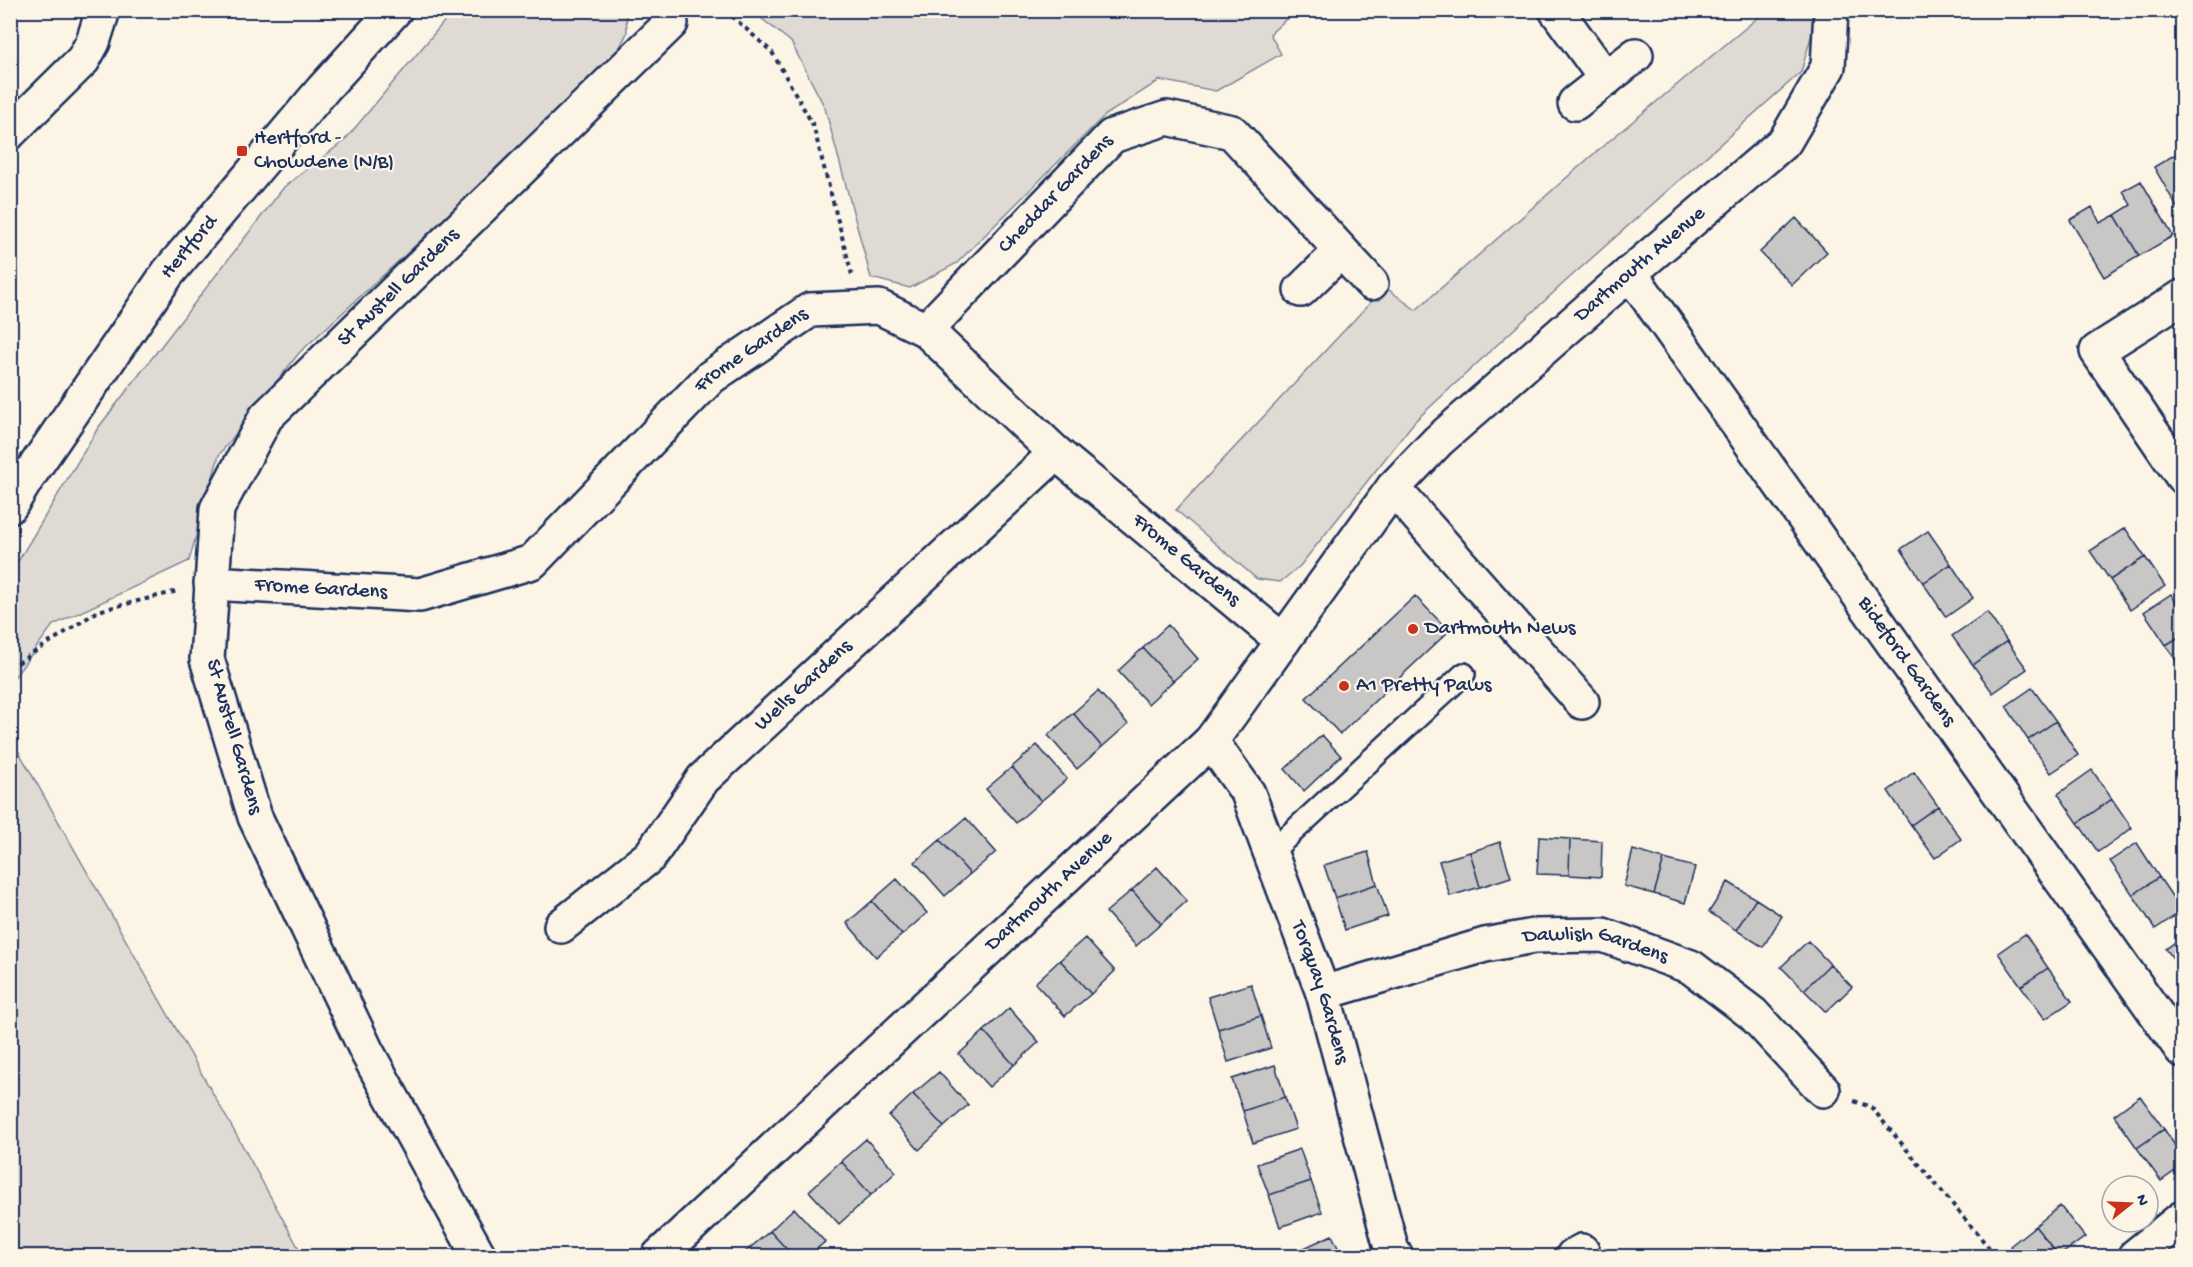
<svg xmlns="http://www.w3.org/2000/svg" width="2193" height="1267" font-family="'Gochi Hand',sans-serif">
<rect width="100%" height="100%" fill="#fcf5e5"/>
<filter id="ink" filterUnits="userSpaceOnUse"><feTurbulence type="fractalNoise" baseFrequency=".0167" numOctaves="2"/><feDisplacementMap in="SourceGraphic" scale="12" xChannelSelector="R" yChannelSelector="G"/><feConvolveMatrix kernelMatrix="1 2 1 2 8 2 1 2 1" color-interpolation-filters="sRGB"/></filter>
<g filter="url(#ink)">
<path fill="#dfdbd4" stroke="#7d8599" stroke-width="1.5" d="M453,11H626L627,33L611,65L299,353L219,455L189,561L53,625L11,682V573L98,428L284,187L344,141Z
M752,11H1295L1270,34L1281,54L1216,91L1160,80L1104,116L957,263L910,288L871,278L825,108L791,42Z
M1766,11H1814L1815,23L1801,72L1566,281L1415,421L1300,566L1280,582L1257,579L1176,510L1385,287L1416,310L1597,151Z
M11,738L241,1143L303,1256H11Z"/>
<path fill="#c8c7c6" stroke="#1b2f5e" stroke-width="1.5" d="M2179,152L2182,159V216L2154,167Z
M2141,181L2173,236L2139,256L2115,215L2131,205L2123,191Z
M2092,207L2100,223L2115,215L2139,256L2104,277L2070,220Z
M1796,218L1827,252L1792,285L1760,252Z
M2125,528L2145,557L2110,580L2090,551Z
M1928,531L1951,564L1923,583L1901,549Z
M2145,557L2165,586L2130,610L2110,580Z
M1951,564L1973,598L1946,617L1923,583Z
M2171,594L2182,611V635L2166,645L2144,612Z
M1415,596L1449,631L1340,734L1306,698Z
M1987,612L2007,641L1973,665L1952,636Z
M1168,625L1198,659L1173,681L1143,648Z
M2182,635V670L2166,645Z
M2007,641L2027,669L1993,693L1973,665Z
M1143,648L1173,681L1148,704L1118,671Z
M2032,688L2056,721L2028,740L2006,706Z
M1098,691L1128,724L1102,747L1073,713Z
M1073,713L1102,747L1077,769L1048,735Z
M2056,721L2078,755L2051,773L2028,740Z
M1322,735L1341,756L1304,791L1285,769Z
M1037,745L1067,779L1041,801L1012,767Z
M1012,767L1041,801L1016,823L986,789Z
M2092,770L2112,799L2078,823L2058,794Z
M1914,772L1938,806L1911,825L1888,791Z
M2112,799L2132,828L2098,852L2078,823Z
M1938,806L1961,839L1935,858L1911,825Z
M966,818L996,852L970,874L940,840Z
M1539,837L1570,839L1569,875L1537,874Z
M1570,839L1602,841L1601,877L1569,875Z
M940,840L970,874L945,896L915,862Z
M1500,842L1511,877L1480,887L1470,852Z
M2137,843L2159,877L2133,895L2110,861Z
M1633,850L1664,859L1654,894L1624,886Z
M1368,852L1377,884L1335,898L1324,865Z
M1470,852L1480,887L1450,896L1439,861Z
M1664,859L1695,867L1685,903L1654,894Z
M1157,867L1187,901L1161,924L1132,890Z
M2159,877L2182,911L2155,929L2133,895Z
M897,879L927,913L902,935L872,901Z
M1728,882L1756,899L1736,930L1709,912Z
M1377,884L1388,916L1345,930L1335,898Z
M1132,890L1161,924L1136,946L1106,912Z
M1756,899L1782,916L1763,947L1736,930Z
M872,901L902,935L876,957L847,923Z
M2025,934L2048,968L2021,986L1998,953Z
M2182,937V970L2166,949Z
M1085,938L1115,971L1091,994L1060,960Z
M1808,941L1830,964L1804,990L1781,967Z
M1060,960L1091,994L1065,1016L1035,983Z
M1830,964L1852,987L1826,1012L1804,990Z
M2048,968L2072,1001L2045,1019L2021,986Z
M1251,984L1261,1016L1218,1029L1208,997Z
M1009,1008L1039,1042L1014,1065L984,1031Z
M1261,1016L1271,1048L1228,1062L1218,1029Z
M984,1031L1014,1065L989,1087L959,1054Z
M1275,1065L1285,1097L1243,1111L1232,1079Z
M939,1072L968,1105L944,1127L913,1094Z
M913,1094L944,1127L919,1150L889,1116Z
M2140,1096L2164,1129L2137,1148L2114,1115Z
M1285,1097L1296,1129L1253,1143L1243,1111Z
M2164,1129L2182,1156V1166L2161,1181L2137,1148Z
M866,1139L896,1172L871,1195L841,1161Z
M1300,1149L1311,1181L1269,1195L1257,1164Z
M841,1161L871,1195L839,1224L809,1191Z
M1311,1181L1322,1212L1280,1227L1269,1195Z
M2060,1206L2085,1237L2059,1256L2035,1226Z
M794,1208L825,1242L808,1256H793L770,1231Z
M2035,1226L2059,1256H2018L2010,1246Z
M770,1231L793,1256H747L744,1253Z
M1332,1235L1342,1256H1293L1291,1254Z"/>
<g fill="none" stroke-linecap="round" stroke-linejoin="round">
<defs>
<path id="service" d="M1271,852L1464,674"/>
<g id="minor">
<path d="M1556,10L1606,79"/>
<path d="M1575,103L1636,55"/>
<path d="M10,132L83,60L93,42L103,10"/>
<path id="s1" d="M1630,273L2182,1050"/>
<path d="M1301,290L1341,251"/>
<path d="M2182,297L2097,351L2182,476"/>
<path id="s2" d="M926,330L1112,136L1167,118L1232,132L1371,283"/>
<path d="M1393,488L1582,702"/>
<path id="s3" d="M211,583L420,595L532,562L711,377L810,310L879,307L926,330L1056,453L1283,641"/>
<path id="s4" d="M1211,741L1248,793L1323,993L1392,1251L1396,1256"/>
<path id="s5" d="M561,926L650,856L703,779L1056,453"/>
<path id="s6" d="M1323,993L1485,945L1534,936L1603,935L1691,967L1753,1014L1823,1090"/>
<path id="s7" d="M479,1256L367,1052L255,817L207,659L217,509L266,417L671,23"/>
<path id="s8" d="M659,1256L1211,741L1393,488L1438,441L1630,273L1785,141L1828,67L1831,10"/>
<path d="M1573,1256L1582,1251"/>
<path d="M2135,1256L2182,1218"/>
</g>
<g id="tertiary">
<path id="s9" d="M10,506L26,480L168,273L324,88L395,10"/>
</g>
</defs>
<use href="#service" stroke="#1b2f5e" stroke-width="26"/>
<use href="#minor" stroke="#1b2f5e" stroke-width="38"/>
<use href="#tertiary" stroke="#1b2f5e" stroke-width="38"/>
<path stroke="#1b2f5e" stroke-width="4" stroke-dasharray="4.5 4.5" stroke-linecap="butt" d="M725,10L772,52L813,125L852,275
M10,668L98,611L178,591
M1854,1101L1871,1107L1996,1256"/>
<use href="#service" stroke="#fcf5e5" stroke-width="21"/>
<use href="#minor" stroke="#fcf5e5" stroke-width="33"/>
<use href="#tertiary" stroke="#fcf5e5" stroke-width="33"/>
</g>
</g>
<g fill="#c8321e" stroke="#fcf5e5" stroke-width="2">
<rect x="236" y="145" width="12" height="12" rx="3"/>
<circle cx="1413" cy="629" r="6"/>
<circle cx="1344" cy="686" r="6"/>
</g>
<g text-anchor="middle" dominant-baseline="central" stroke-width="4.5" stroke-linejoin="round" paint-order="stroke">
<g font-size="21" fill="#1b2f5e" stroke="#fcf5e5" text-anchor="start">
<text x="254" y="139">Hertford -<tspan x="254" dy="24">Chowdene (N/B)</tspan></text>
<text x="1425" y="629">Dartmouth News</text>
<text x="1356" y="686">A1 Pretty Paws</text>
</g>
<g font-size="21" fill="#1b2f5e" stroke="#fcf5e5">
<text stroke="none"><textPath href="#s2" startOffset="188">Cheddar Gardens</textPath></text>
<text stroke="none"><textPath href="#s9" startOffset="315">Hertford</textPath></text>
<text stroke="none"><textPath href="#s8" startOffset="1400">Dartmouth Avenue</textPath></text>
<text stroke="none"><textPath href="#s7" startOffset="1098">St Austell Gardens</textPath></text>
<text stroke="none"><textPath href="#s3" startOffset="632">Frome Gardens</textPath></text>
<text stroke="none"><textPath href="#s3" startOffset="1172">Frome Gardens</textPath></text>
<text stroke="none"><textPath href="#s3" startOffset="110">Frome Gardens</textPath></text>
<text stroke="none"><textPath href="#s1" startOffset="477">Bideford Gardens</textPath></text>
<text stroke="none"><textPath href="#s5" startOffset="344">Wells Gardens</textPath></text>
<text transform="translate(233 737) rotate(74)">St Austell Gardens</text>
<text stroke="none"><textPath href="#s8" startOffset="534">Dartmouth Avenue</textPath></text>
<text stroke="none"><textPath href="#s6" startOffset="282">Dawlish Gardens</textPath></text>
<text stroke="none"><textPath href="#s4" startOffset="276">Torquay Gardens</textPath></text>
</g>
</g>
<rect width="2193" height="1267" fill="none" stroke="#fcf5e5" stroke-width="36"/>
<rect x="18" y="18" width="2157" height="1231" fill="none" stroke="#1b2f5e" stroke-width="2" filter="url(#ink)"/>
<g transform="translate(2130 1204) rotate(72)"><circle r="28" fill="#fcf5e5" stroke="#a2a6af" stroke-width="1.5"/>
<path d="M0-4.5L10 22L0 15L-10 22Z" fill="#c8321e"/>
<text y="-9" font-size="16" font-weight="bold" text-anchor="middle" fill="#1b2f5e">N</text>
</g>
</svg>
